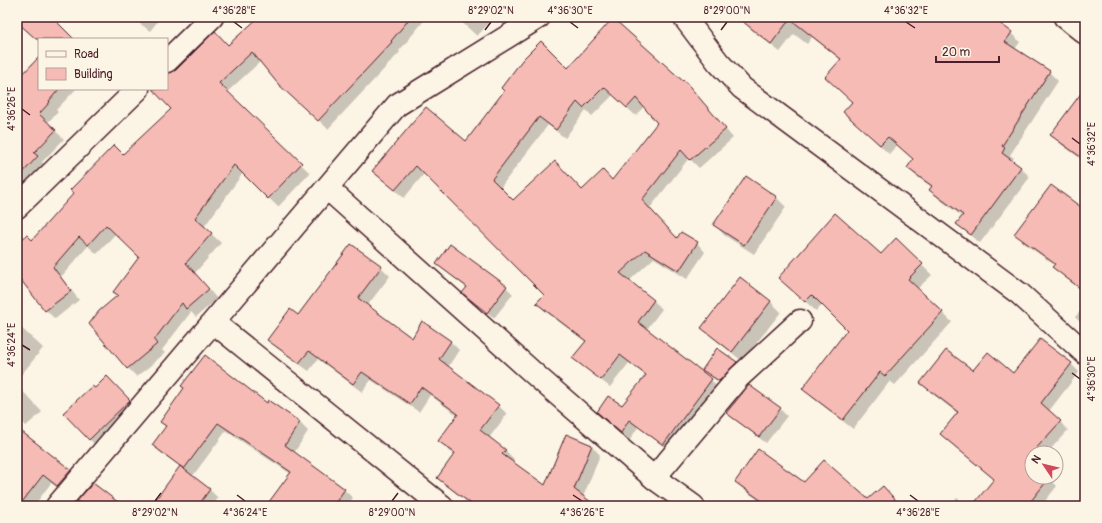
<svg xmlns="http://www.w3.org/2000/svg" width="1102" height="523" font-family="Pangolin,sans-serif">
<rect width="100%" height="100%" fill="#fcf5e5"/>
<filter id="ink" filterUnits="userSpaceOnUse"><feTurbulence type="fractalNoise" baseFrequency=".025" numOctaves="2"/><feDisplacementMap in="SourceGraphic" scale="8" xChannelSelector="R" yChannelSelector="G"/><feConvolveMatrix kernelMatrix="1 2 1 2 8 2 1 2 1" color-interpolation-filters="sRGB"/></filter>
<g filter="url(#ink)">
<path fill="#0003" fill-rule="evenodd" d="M17,17H63L57,24L73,39H39V41L17,22Z
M131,17H161L150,31Z
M261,17H427L399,51L400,52L328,129L289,93L261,61L227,92L310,173L278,207L243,173L204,227L221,243L195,273L217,299L196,317L191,312L162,350L165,353L137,377L128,368L119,295L140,257L116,233L97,254L88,246L61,277L79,300L55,319L46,310L17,273V244L32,241L172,109L154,89H167V74H171L228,46Z
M456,17H495L477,36Z
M748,17H989L1011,33L1020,42L1015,49L1049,72L1058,81L1010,155L1014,158L1012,161L1020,167L1030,177L980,243L967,233L958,224L963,217L939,199L930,190L932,187L917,177L908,168L914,160L897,145L889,154L844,112L853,102L841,60L812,37L807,44L794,34L780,52L753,31L744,22Z
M39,58V89H76L56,110L58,112L47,123L64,139L42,162L46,166L17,196V81Z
M568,70L692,90L733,138L699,168L689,158L650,208L678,239L697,243L705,252L687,279L654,258L629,281L654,301L662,309L647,329L711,380L719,388L672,452L638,427L630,440L607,420L622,406L646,376L629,363L610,387L582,366L574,358L586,342L546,312L537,303L545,295L424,174L404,198L373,171L466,142ZM613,95L636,116L644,106L659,123L612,181L583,192L513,202L500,188L548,125L565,138L586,110L592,116Z
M1085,107V162L1062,145L1052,135Z
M776,197L786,207L754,254L724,235L715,225Z
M1085,210V293L1063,276L1054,267L1055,265L1025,244L1016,234Z
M896,240L932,275L917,289L952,322L895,385L890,381L853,429L813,398L804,389L848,330L822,304L816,311L789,287L881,255Z
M451,246L506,287L513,294L494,318L470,299L467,288L444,270L437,264Z
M381,267L390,276L367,306L412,339L450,341L459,350L448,367L498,405L507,414L489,438L505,450L514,459L512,462L545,486L592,446L600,455L583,497L594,506H472L447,486L438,477L455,455L448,450L440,441L458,416L430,395L419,412L371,380L362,392L318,359L309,371L277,348L269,340L298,316Z
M741,278L771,302L781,312L742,361L712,337L702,328Z
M1085,306V327L1075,317Z
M17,324L43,348L17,380Z
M1040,340L1071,364L1079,372L1049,411L1068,430L1047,453H1032V477H1048L1057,486L1041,506H974L995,480L949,442L941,434L958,414L929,391L921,383L973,371L1014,374Z
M736,363L743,369L726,387L710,376L704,369Z
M17,385L42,412L26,426L17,416Z
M117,387L139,411L99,449L64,413L95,389Z
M269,402L300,423L308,431L294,453L344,490L353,498L347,506H267L291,474L226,431L192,477L210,490L218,498L213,506H152L181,467L161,453L153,445L166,427L161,422L267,404Z
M780,409L787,416L766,443L734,419L728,413Z
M33,442L71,471L79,479L66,494L51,483L34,506H17V462Z
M736,482L804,483L868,501L901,506H767L744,490Z
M93,484L121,506H75Z
M957,498L967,506H951Z"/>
<path fill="#f7bbb5" stroke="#4a1f2b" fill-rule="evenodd" d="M17,17H52L74,39H36L17,22Z
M259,17H411L391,41L392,42L318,121L278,84L252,52L219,83L302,163L268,199L234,165L195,218L212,233L186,263L209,289L186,309L182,303L154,340L157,344L127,369L89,324L99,311L118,295L113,292L139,257L106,225L88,245L79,237L53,267L71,291L45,311L17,275V243L27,235L32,240L74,193L70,190L114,145L123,154L171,109L152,89H167V73H170L176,70L215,31L228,45Z
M737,17H991L1012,32L1005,42L1050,71L1002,146L1005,148L1002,153L1021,167L971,235L956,224L963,215L929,190L932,186L907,168L913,159L888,137L880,145L843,112L852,102L825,77L841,59L790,19L771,44Z
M613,18L683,81L684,80L726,129L690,160L681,150L642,200L677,238L681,232L698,242L679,271L645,250L620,273L654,300L638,322L712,379L663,445L629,420L621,433L597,412L608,396L622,405L646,375L620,355L601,380L572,358L586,341L536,303L544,295L416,166L395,190L372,171L426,107L466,141L504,91L501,88L523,59L541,41L568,68ZM604,87L627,108L636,98L657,123L612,180L603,170L582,190L555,161L513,200L492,179L539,117L556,130L577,102L583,108Z
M39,57V89H59L49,101L50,102L39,114L56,130L34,153L38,156L17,179V80Z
M1085,88V160L1050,135Z
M746,176L777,197L744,245L713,225Z
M1051,185L1085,210V292L1052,267L1055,264L1014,234Z
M835,213L881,254L896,238L923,264L908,279L943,312L885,376L880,372L843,420L802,389L847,330L812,295L805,302L778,278Z
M351,244L382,266L358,298L412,338L422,321L451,341L439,359L499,405L480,430L506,450L502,454L545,485L566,434L592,445L574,489L596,506H474L437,478L455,453L438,441L458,414L421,387L410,404L362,372L353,384L309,351L299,363L267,340L290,309L298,315Z
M450,244L507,286L487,313L462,293L467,287L436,264Z
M740,277L771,301L732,352L701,328Z
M1040,339L1072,363L1041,403L1061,421L1032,453V477H1050L1027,506H972L994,479L940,434L958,412L920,383L946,350L973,370L988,352L1013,373Z
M717,348L737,362L719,381L702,370Z
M205,355L267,403L268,400L300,422L285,445L345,489L333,506H266L291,472L218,423L184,469L152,445L166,426L160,422L184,388L181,386Z
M107,376L130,400L89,440L63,413L92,386L95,388Z
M749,385L781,408L759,437L726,413Z
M17,428L71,470L57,486L43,475L19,506H17Z
M758,449L804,482L824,460L868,499L883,486L901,506H769L735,482Z
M180,466L210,489L198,506H151Z
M93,483L123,506H83L77,501Z"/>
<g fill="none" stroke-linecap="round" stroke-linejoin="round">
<defs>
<path id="minor" d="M684,17L718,62L742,88L1020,294L1085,353
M1065,17L1085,33
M167,61L212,17
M327,188L540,379L654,478L693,506
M17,207L138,89
M213,322L442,506
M654,478L739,377L800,321
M57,506L397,105L539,17"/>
</defs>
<use href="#minor" stroke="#4a1f2b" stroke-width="25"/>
<use href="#minor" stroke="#fcf5e5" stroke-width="22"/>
</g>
</g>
<path fill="none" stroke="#4a1f2b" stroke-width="1.5" d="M234,22L242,28M570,22L578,28M906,22L915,28M485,30L491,22M721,30L727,22M22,109L30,115M1072,138L1080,144M22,345L30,350M1072,373L1080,379M237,495L245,501M573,495L582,501M910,495L918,501M155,501L161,493M392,501L398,493"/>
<rect width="1102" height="523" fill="none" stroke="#fcf5e5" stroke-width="44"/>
<rect x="38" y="38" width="130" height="52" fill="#fcf5e5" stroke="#b59f9b"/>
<rect x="46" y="51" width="20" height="6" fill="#fcf5e5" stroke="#b59f9b"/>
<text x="74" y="58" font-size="12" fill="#4a1f2b">Road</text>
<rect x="46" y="68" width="20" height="12" fill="#f7bbb5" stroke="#b59f9b"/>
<text x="74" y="78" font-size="12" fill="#4a1f2b">Building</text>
<g transform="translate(1044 465) rotate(305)"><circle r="19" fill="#fcf5e5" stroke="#b59f9b"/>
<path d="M0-3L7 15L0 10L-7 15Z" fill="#d1495b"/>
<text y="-6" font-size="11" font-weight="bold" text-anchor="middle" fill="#4a1f2b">N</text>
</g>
<path d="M936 56v6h63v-6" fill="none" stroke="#4a1f2b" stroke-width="2"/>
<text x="942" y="56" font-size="12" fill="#4a1f2b" stroke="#fcf5e5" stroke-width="3" paint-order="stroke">20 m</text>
<rect x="22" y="22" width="1058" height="479" fill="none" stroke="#4a1f2b" stroke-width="1.5"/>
<g font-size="10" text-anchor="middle" fill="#4a1f2b">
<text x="234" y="14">4°36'28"E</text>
<text x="491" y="14">8°29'02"N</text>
<text x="570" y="14">4°36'30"E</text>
<text x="727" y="14">8°29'00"N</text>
<text x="906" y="14">4°36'32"E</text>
<text transform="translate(11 109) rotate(-90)" y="4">4°36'26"E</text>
<text transform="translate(1091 144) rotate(-90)" y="4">4°36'32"E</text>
<text transform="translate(11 345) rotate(-90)" y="4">4°36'24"E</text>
<text transform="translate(1091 379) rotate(-90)" y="4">4°36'30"E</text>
<text x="155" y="516">8°29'02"N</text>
<text x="245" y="516">4°36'24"E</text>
<text x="392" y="516">8°29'00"N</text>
<text x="582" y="516">4°36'26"E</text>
<text x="918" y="516">4°36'28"E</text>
</g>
</svg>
